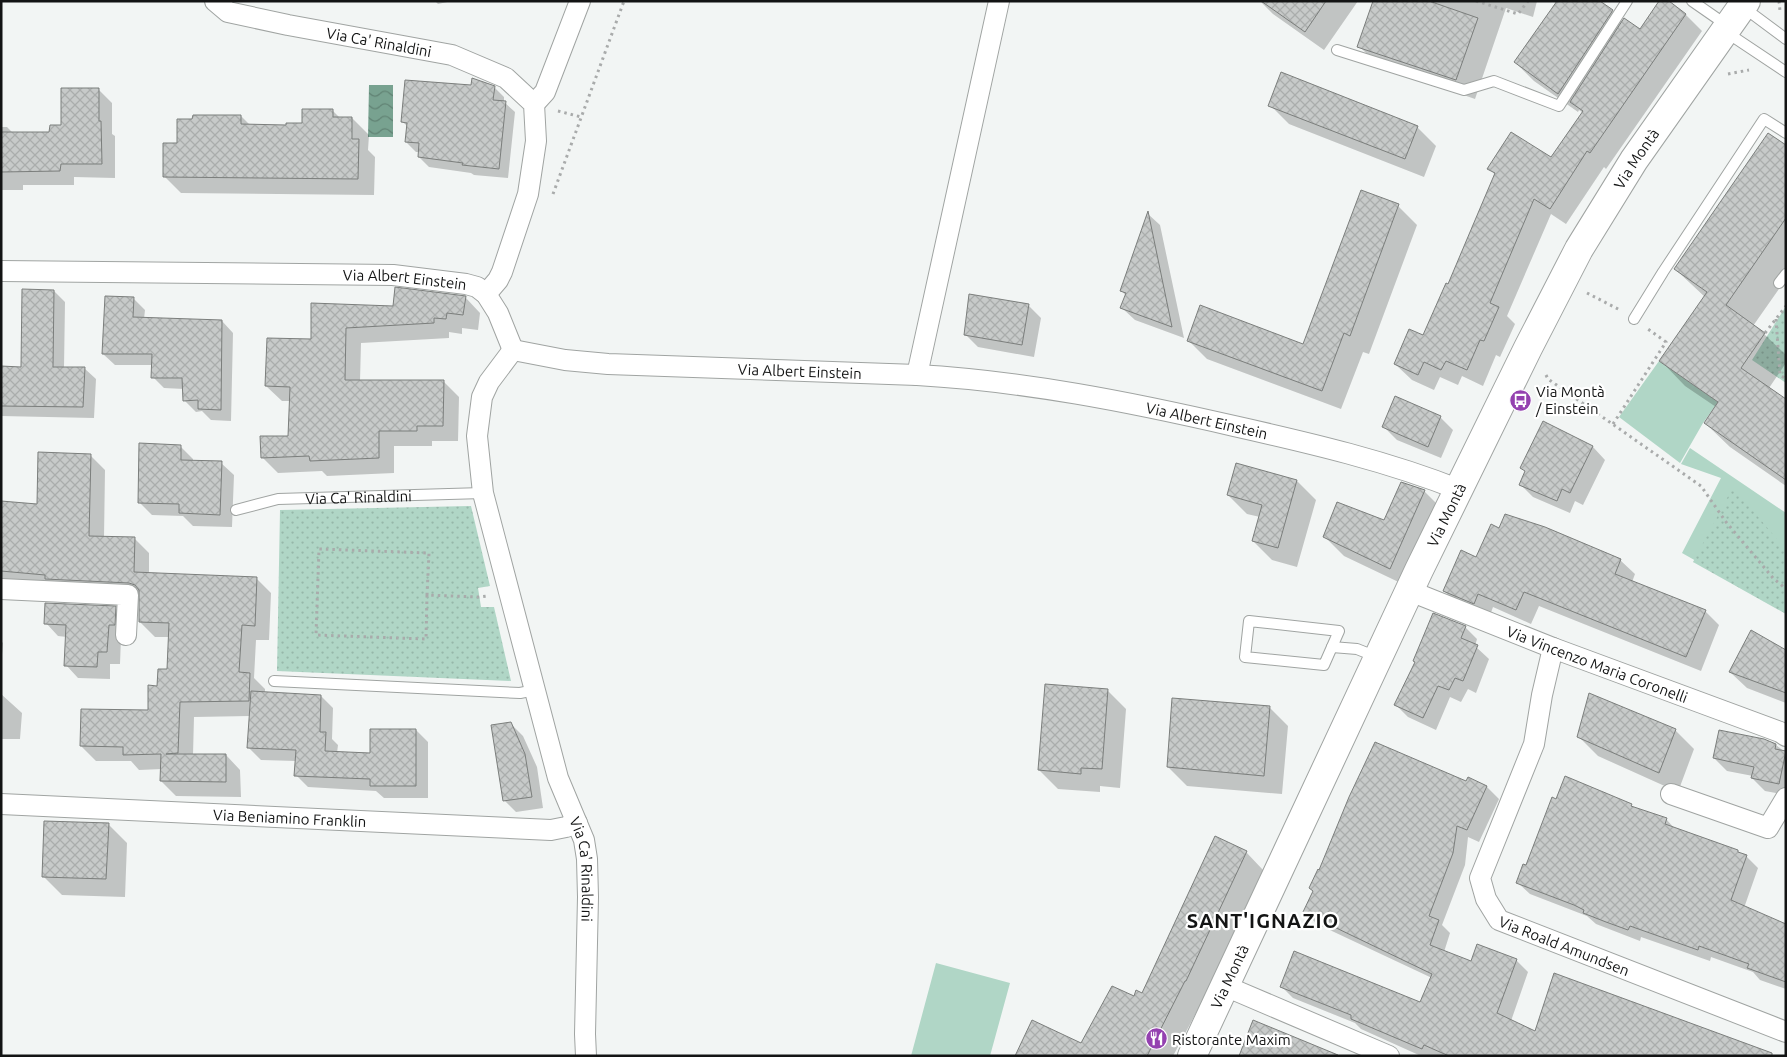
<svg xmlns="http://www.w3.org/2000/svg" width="1787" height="1057" font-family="Ubuntu,sans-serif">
<defs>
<pattern id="park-dots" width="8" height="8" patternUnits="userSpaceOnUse" patternTransform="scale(1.25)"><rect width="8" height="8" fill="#b0d6c6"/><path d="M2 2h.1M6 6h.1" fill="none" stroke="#96b7a9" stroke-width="1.8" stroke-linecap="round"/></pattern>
<pattern id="water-waves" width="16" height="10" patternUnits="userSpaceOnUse" patternTransform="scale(1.25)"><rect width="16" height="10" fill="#78a290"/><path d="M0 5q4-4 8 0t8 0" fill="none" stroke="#618374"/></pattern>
<pattern id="building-cross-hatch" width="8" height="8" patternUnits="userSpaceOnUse" patternTransform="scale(1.25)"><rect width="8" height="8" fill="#c7cac9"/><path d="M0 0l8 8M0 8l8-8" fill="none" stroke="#aaadac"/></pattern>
</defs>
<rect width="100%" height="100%" fill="#f2f5f4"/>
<path fill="#b0d6c6" d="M1659,361L1718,402L1703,423L1680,463L1619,417Z
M1690,448L1786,513V612L1682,553L1721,478L1681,464Z
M936,963L1010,983L990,1056H911Z"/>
<path fill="url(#park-dots)" d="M1786,306V383L1752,360Z
M1733,487L1786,550V614L1693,562Z
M471,506L490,586L478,588L481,607H494L511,681L277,671L280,510Z"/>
<path fill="url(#water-waves)" d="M369,85H393V137H368Z"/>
<path fill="#0003" d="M435,1H452L438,4Z
M1260,1H1358L1324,50L1273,14Z
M1374,1H1537L1533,17L1506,8L1475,99L1378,65L1359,46Z
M1667,1L1686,15L1702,31L1606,169L1604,167L1566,224L1551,214L1507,316L1515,324L1500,357L1496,355L1483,386L1462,376L1458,385L1440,377L1434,390L1412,380L1395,364L1424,337L1448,285L1495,175L1489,168L1551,159L1583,113L1579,110L1578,112L1534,81L1515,62L1612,11L1623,22L1640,31Z
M494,87L504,97V102L515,112L508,178L474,175L471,173L429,167L419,157L420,152H416L406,142L408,127L403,122Z
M98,89L112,103V134L115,136V178L74,177V185H23V190H1V127H7L13,133H51L62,126Z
M1270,105L1417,127L1436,146L1424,177L1289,124Z
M332,110L340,118H352L369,135L368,150L375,157L374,195L181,193L164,176L178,144L241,116L250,125L287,127L303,124Z
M1786,147V279L1753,326L1764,334L1786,355V363L1769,388L1786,400V486L1730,447L1705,423L1716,407L1685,386L1661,361L1705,297L1675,269Z
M1398,206L1417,225L1369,354L1363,352L1341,409L1207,359L1188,340L1304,345Z
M1148,214L1160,225L1184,338L1135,320L1122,308L1126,296L1121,290Z
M54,291L65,302L64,368H84L96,379L94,418L1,416V373L23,368Z
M465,297L480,313L478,330L462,328V334L449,332V338L361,343L360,381H443L459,397L458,441H432V446H394V473L327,476L322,471L278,473L263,458L289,437L290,401H282L266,386L312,340L394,307Z
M133,298L145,310L144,319L222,321L233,333L231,421L211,420L202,411L196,412L184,400V389L164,388L153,377V365H115L103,354Z
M1028,305L1041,318L1034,357L978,347L965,334Z
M1440,417L1453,430L1441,458L1397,440L1384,427Z
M180,446L193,459V462L221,463L234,475L232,527L193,526L183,516L152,515L139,502Z
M1593,447L1605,460L1583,505L1575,501L1570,513L1533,497L1520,484L1526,472L1522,468Z
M90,455L105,470L104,538H134L149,553V574L256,578L271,593L269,640H256L254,678L265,689V693L321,696L333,708L332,739L338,745L337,753L372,755L416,730L428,742V798H384L376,791L308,787L296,775V761L261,760L249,748L250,716L194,717L193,755H226L240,770L241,797L176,796L161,781L162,769L139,770L131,761H96L81,746L149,711L159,687L168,671L169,637H155L140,622V597L61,594L1,584V502L38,505Z
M1297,481L1316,500L1297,567L1272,560L1253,541L1260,517L1247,514L1228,495Z
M1424,491L1443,510L1409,587L1344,556L1325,537L1384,521Z
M1499,529L1620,560L1635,574L1632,582L1705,611L1719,625L1701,671L1539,606L1531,624L1493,607L1489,618L1459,605L1444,591L1476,558Z
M115,608L128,620L121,637L120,664H110V679L78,678L66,665L67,637L58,636L46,623Z
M1465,627L1477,639L1475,646L1489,659L1476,693L1468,689L1461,702L1450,697L1436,730L1408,717L1396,705L1416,662Z
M1,641L3,643L1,666Z
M1786,651V703L1747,688L1730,672Z
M1107,690L1126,709L1120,788L1100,786V792L1058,789L1039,770Z
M1,694L22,713L20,739H1Z
M1269,707L1288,726L1282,794L1187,786L1168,767Z
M511,724L523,736L537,767L543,808L516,812L504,800Z
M1675,730L1694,749L1678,792L1598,756L1579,737Z
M1776,745L1786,753V795L1765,791L1752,778L1753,776L1727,771L1714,758Z
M1468,779L1487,787L1499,799L1479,842L1468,837L1465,865L1442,925L1450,933L1444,952L1471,962L1516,960L1528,972L1511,1021L1536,1033L1554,974L1774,1056H1421L1361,1029L1355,1023L1293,998L1281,986L1420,1004L1432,978L1317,924L1305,912L1466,783Z
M1557,800L1631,805L1634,809L1666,819L1676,830L1738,852L1746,856L1758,868L1744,908L1786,941V989L1760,980L1753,972L1711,957L1710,961L1641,937L1640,941L1596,924L1587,916L1530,894L1518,883Z
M108,824L127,843L125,897L62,895L43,876Z
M1246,852L1263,870L1204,998L1173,1056H1016L1082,1045L1134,998L1143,995Z"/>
<path fill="url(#building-cross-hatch)" stroke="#7b7e7c" d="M1261,1H1326L1305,32Z
M1373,1H1429L1478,18L1456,80L1357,47Z
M1557,1H1600L1613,10L1558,94L1514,62Z
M1659,1H1669L1686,14L1590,153L1587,151L1550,209L1534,199L1490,303L1499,307L1484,341L1480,340L1467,370L1446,361L1441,370L1424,362L1418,375L1394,364L1409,329L1423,335L1446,283L1448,284L1495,173L1487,169L1511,132L1551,157L1583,111L1570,102L1624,18L1640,29Z
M1281,72L1418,126L1405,159L1268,106Z
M472,78L495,86L493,100L506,101L499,169L462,165L463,163L418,157L419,143L405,142L407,123L401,122L405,80L471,85Z
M61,88H99V121H101L102,164H61L60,171L1,172V132H49L50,125H61Z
M302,109H333V117H352V139H359L358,179L163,177V143H177V119H192L193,115H241V124L286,125V123H302Z
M1768,133L1786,145V218L1726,305L1765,333L1741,368L1786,399V480L1704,423L1718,402L1659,361L1707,292L1674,269Z
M1361,190L1399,204L1350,336L1344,333L1322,391L1187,341L1200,305L1303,344Z
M1148,211L1172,327L1120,308L1126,293L1120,291Z
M395,287L466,296L463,315L447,313L446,319L434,318V323L346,328L345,380H444L443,426H417V431H379V458L310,461L309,456L261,458L260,436H288L290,387L265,386L267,338L311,339V303L393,306Z
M22,289L54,290L53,367H85L83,407L1,406V366L21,367Z
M969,294L1029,304L1022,345L964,335Z
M105,296L134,297L133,317L222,320L221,410L198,409V400L183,401L182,378H151L152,354H102Z
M1395,396L1441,416L1428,447L1382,427Z
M1543,421L1593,446L1570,493L1562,489L1557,501L1519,485L1525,471L1520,468Z
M139,443L181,445V460L222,461L220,515L179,513V504L138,503Z
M38,452L91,454L89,536L135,537L134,572L257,577L255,626L242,625L239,672L250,673L249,701L180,702L178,753L166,754H226V782L160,781L161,754L123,755V747L80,746L81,709L148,710V685L157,686L158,669H167L169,623L139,622V590L135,585L129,583L45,579V575L1,571V501L37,504Z
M1236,463L1297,480L1278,548L1252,541L1262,505L1227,495Z
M1401,482L1425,490L1390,569L1323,537L1337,502L1384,520Z
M1505,514L1545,527L1621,559L1615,574L1706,610L1686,657L1524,592L1516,610L1478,594L1474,604L1443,591L1461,550L1476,557L1491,524L1499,528Z
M45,603L116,606L115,625H109L107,652H98L97,667L64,666L66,625L44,624Z
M1433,613L1466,626L1461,638L1478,645L1463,681L1455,678L1449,690L1438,686L1423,718L1394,705L1415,662L1413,661Z
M1751,630L1786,650V693L1729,672Z
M1045,684L1108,689L1102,769L1081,768V774L1038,770Z
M251,691L321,695L320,732H326L325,751L370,753V729H416V786H370V779L294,776L296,750L247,748Z
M1589,693L1676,729L1659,773L1577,737Z
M1172,698L1270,706L1264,776L1167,767Z
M511,722L525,754L532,797L503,801L491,725Z
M1719,730L1764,739L1776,744L1775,749L1786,751L1779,784L1751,778L1754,767L1713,758Z
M1375,742L1466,781L1468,777L1487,786L1467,830L1457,826L1453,853L1429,916L1439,920L1430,945L1471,961L1477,944L1517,959L1497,1013L1535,1031L1554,973L1772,1053V1056H1449L1424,1045L1422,1049L1351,1019V1015L1280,987L1294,951L1420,1002L1432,974L1303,912L1313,891L1309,888L1318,869L1319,870L1349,797Z
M1565,776L1632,804L1631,806L1667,818L1665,824L1738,850V852L1747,855L1731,900L1786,924V982L1747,968L1749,964L1699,946L1698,950L1630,926L1628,930L1606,922L1583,913L1584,910L1574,905L1516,883L1523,864L1526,865L1552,797L1556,799Z
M44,821L109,823L106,879L42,877Z
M1215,836L1247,851L1186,981H1185L1147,1056H1015L1032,1020L1081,1043L1112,986L1134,996L1136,990L1142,993Z
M1253,1020L1338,1055V1056H1239Z"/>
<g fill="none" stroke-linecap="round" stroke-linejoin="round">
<defs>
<g id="service">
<path d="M1692,1L1728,26"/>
<path d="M1743,7L1786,39"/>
<path d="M1726,32L1786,72"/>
<path d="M1337,50L1464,90L1494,81L1559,106L1627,1"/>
<path d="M1779,283L1786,274"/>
<path d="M1634,319L1663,272L1764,119L1786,133"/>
<path id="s1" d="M236,510L278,499L483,493"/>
<path d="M1249,621L1339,631L1324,665L1245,657Z"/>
<path d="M1332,647L1357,649L1377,657"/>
<path d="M274,681L520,693L535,690"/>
</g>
<g id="minor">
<path id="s2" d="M215,1L228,12L288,25L452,55L506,78L534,104L536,141L528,194L502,272L498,280L486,294"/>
<path d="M534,104L545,92L580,1"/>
<path id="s3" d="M1,271L393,275L466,284L477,287L486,294L498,313L513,350"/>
<path id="s4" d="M513,350L565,360L608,364L917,375C1024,381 1130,402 1234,426C1310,443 1387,461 1460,490"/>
<path id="s5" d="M513,350L489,382L482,397L477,436L483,493L558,778L584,840L587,859L588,897L585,1034L586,1056"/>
<path d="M917,375L999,1"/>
<path d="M1,589L128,595L126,635"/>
<path id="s6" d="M1410,591L1553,648L1780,732L1786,736"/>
<path id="s7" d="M1553,648L1542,695L1534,744L1480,878L1486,899L1499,920L1786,1032"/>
<path d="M1671,794L1768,828L1786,798"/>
<path id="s8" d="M1,804L551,830L566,827L577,823"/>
<path d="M1225,986L1389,1056"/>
</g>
<g id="secondary">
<path id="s9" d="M1192,1056L1419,570L1528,348L1579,249L1634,160L1746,1"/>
</g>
</defs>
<use href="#service" stroke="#a0a4a2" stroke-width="12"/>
<use href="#minor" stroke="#a0a4a2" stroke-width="22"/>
<use href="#secondary" stroke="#a0a4a2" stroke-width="30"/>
<path stroke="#a9abab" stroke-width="3" stroke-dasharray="2.5 4" stroke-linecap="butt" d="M1476,1L1518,14L1528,1
M1779,1L1780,11
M1728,74L1749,70
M558,111L581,117
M553,194L624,1
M1587,293L1620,310
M1776,319L1780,375L1786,379
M1765,333L1786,306
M1546,375L1548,379L1701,486L1726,522L1773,578L1786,589
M1613,424L1666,342L1648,329
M427,595L426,639L316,635L319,549L429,553L427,595L479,597L487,596"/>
<use href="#service" stroke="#fff" stroke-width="10"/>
<use href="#minor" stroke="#fff" stroke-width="20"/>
<use href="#secondary" stroke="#fff" stroke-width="28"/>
</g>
<defs>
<symbol id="bus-disc" viewBox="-11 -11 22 22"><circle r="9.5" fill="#9441b0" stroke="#fff"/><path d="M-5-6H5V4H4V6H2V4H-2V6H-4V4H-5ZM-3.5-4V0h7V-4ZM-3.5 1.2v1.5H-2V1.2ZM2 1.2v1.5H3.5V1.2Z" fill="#fff"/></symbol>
<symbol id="restaurant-disc" viewBox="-11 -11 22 22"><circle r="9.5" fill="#9441b0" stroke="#fff"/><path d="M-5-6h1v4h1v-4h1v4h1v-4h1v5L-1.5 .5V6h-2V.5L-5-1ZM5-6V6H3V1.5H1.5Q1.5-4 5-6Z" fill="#fff"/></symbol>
</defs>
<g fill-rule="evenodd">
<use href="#bus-disc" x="1508" y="388" width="25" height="25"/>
<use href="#restaurant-disc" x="1144" y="1026" width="25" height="25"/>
</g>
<g text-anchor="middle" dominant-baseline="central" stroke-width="4.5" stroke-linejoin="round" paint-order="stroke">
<g font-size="15" fill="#131414" stroke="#fff">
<text stroke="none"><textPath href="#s2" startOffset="171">Via Ca' Rinaldini</textPath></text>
<text stroke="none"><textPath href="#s9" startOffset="1002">Via Montà</textPath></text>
<text stroke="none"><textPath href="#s3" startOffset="404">Via Albert Einstein</textPath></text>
<text stroke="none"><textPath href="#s4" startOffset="288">Via Albert Einstein</textPath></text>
<text stroke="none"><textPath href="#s4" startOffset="699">Via Albert Einstein</textPath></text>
<text stroke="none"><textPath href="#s1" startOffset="124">Via Ca' Rinaldini</textPath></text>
<text stroke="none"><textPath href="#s9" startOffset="598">Via Montà</textPath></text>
<text stroke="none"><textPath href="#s6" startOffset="201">Via Vincenzo Maria Coronelli</textPath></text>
<text stroke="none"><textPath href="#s8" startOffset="289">Via Beniamino Franklin</textPath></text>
<text stroke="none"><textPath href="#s5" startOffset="544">Via Ca' Rinaldini</textPath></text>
<text stroke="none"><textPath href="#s7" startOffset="359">Via Roald Amundsen</textPath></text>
<text stroke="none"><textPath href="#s9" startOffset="88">Via Montà</textPath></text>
</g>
<g font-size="15" fill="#131414" stroke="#fff" text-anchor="start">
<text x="1536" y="391">Via Montà<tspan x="1536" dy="17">/ Einstein</tspan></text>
<text x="1172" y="1039">Ristorante Maxim</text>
</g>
<g font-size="20" font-weight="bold" letter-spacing="1" fill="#131414" stroke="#fff">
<text x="1263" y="920">SANT'IGNAZIO</text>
</g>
</g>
<rect width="1787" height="1057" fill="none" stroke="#131414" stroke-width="5"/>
</svg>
